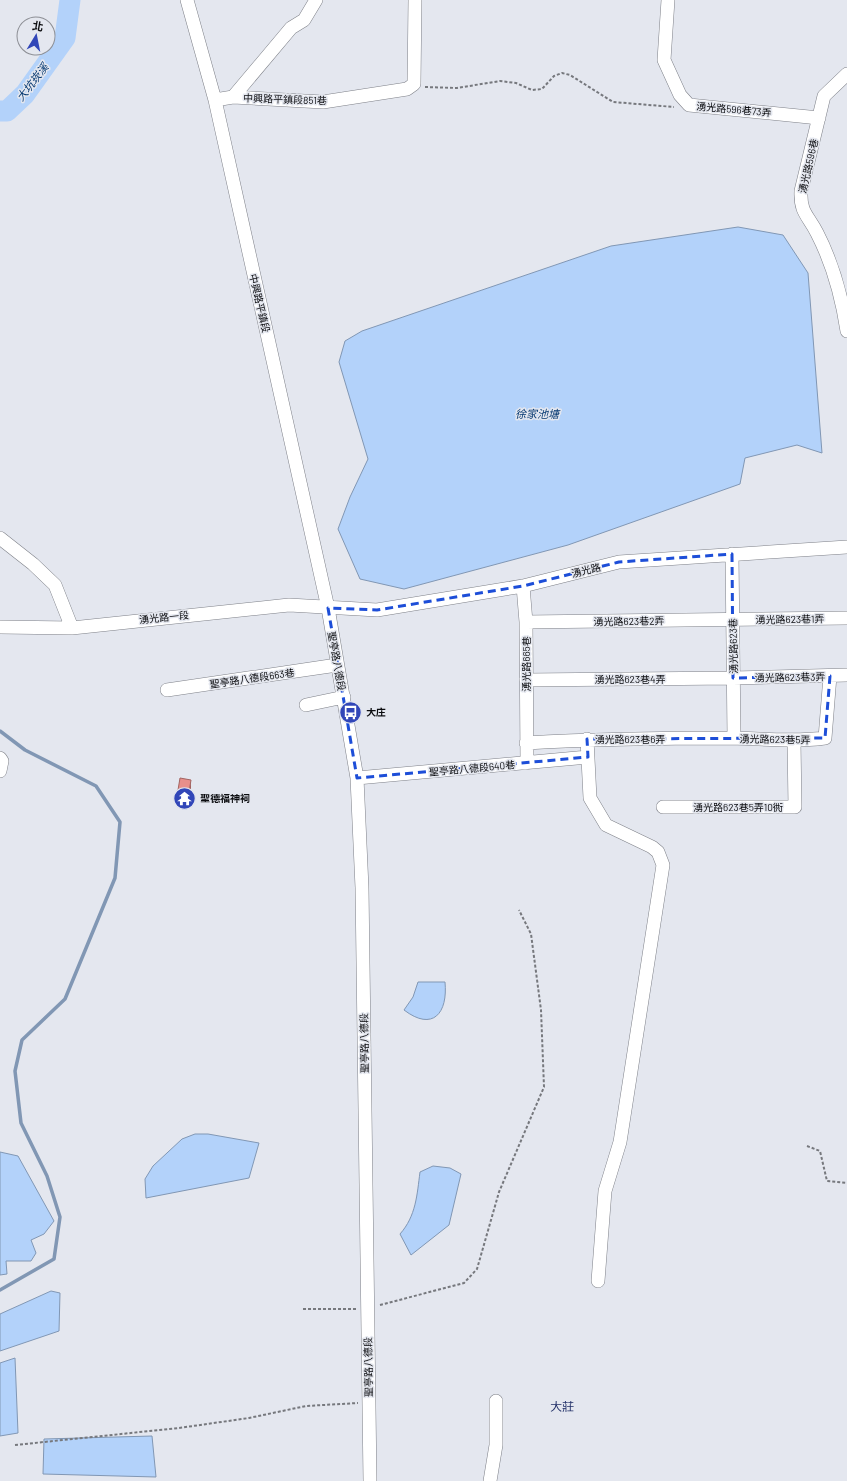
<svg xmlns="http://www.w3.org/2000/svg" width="847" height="1481" font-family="Barlow,'Noto Sans TC',sans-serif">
<rect width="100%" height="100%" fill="#e4e7ef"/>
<path fill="#b3d2fa" stroke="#8197b4" d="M738,227L783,235L808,273L822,453L797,445L745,458L740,484L568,545L404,589L360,579L338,529L350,497L368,459L339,362L345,341L362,331L611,246Z
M418,982H445C448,1013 433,1032 404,1010L413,997Z
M195,1134H208L259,1143L249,1178L146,1198L145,1179L153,1166L182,1139Z
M0,1152L18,1156L54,1221L44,1234L31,1240L36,1253L31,1261H6L7,1274L0,1275Z
M433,1166L450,1168L461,1174L449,1225L411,1255L400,1234C416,1216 417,1195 420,1172Z
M51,1291L60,1293L59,1331L0,1351V1314Z
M15,1358L18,1433L0,1436V1363Z
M152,1436L156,1477L43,1474L44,1439Z"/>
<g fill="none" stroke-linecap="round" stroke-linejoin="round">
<path stroke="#8197b4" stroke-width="3.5" d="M0,731L25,750L96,786L120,822L115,878L65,999L22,1040L15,1071L21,1123L47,1176L60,1217L54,1259L0,1290"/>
<path stroke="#b3d2fa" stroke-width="21" d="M0,111H7L25,94L65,38L70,0"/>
<defs>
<path id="minor" d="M187,0L215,100L328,608L357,778L362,888L370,1481
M668,0L664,60L680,95L689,105L819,118
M847,74L824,96L801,191C800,213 808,215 817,233C833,264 842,298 847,331
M233,97L291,28L304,20L316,0
M215,100L233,97L323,102L407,89L414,84L415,0
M0,538L33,564L55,585L72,628
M732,554L734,738
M523,586L526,622L527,763
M526,622L847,618
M0,627L72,628L289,605L377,610L523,586L619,562L847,547
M526,680L733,678L847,675
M167,690L337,665
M306,705L344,697
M587,739L590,798L606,825L652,847L658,852L663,865L620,1142L605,1191L598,1281
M526,743C595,739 665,738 734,738C764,739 795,742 825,738L830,676
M0,758L2,761L0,771
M357,778L588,757
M663,807H795L794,741
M490,1481L496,1445V1401"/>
</defs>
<use href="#minor" stroke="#7e8088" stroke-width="14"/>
<path stroke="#76787d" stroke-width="2" stroke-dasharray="3 2" stroke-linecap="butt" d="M425,87L457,88L500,81L516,83L532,90L542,89L554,76L562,73L570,75L613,102L674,107
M807,1146L820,1151L827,1181L847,1183
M380,1305L464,1283L477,1269L499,1192L544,1087L541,1010L531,934L519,910
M303,1309H356
M15,1445L179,1428L249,1418L306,1406L358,1403"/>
<use href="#minor" stroke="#fff" stroke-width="13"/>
</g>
<path fill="#c87b78" d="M191,790L188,808L177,806V796Z"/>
<path fill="#a26461" d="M191,780V790L188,808V798Z"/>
<path fill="#e88f8b" stroke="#a26461" d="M180,778L191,780L188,798L177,796Z"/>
<path fill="none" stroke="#1d4ed8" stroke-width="3" stroke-dasharray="8 5" stroke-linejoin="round" d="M732,554L733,678L830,676L825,738L587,739L588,757L357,778L328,608L377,610L523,586L619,562Z"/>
<defs>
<symbol id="bus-disc" viewBox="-11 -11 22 22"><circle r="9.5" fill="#3146b8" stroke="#e4e7ef"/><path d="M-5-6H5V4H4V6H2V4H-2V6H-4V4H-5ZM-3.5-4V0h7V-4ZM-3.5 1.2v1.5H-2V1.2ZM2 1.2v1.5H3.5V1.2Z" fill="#fff"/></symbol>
<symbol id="temple-disc" viewBox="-11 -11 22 22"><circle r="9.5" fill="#3146b8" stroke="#e4e7ef"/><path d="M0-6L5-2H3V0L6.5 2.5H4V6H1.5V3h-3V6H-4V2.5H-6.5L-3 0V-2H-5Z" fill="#fff"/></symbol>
</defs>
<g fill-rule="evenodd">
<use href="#bus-disc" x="338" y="700" width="25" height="25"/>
<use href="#temple-disc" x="172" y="786" width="25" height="25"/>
</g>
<g text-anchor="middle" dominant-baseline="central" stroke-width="3" stroke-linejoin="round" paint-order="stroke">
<g font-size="10" fill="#0b0c0f" stroke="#e4e7ef">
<text transform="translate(285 99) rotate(2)">中興路平鎮段851巷</text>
<text transform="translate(734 109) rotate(5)">湧光路596巷73弄</text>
<text transform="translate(808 166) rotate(-77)">湧光路596巷</text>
<text transform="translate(260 303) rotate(77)">中興路平鎮段</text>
<text transform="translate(586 570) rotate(-14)">湧光路</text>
<text transform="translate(164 617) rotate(-6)">湧光路一段</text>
<text transform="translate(790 619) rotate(-1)">湧光路623巷1弄</text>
<text transform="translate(629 621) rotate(-1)">湧光路623巷2弄</text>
<text transform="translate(733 646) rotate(-91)">湧光路623巷</text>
<text transform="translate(337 661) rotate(80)">聖亭路八德段</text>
<text transform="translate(526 664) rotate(-90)">湧光路665巷</text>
<text transform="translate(790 677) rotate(-1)">湧光路623巷3弄</text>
<text transform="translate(252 678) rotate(-8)">聖亭路八德段663巷</text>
<text x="630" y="679">湧光路623巷4弄</text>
<text x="630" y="739">湧光路623巷6弄</text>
<text transform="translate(775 739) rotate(1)">湧光路623巷5弄</text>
<text transform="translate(472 768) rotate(-5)">聖亭路八德段640巷</text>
<text x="738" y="807">湧光路623巷5弄10衖</text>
<text transform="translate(364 1043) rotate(-91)">聖亭路八德段</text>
<text transform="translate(368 1367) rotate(-91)">聖亭路八德段</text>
</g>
<g font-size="10" font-weight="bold" fill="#0b0c0f" stroke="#e4e7ef" text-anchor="start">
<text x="366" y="712">大庄</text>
<text x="200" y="798">聖德福神祠</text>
</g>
<g font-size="11" font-style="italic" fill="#053871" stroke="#e4e7ef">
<text transform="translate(32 82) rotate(-52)">大坑崁溪</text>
<text x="537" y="413">徐家池塘</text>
</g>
<g font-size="12" fill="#223068" stroke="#e4e7ef">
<text x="562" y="1406">大莊</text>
</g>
</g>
<g transform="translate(36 36) rotate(10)"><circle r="19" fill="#e4e7ef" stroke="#8d8f95"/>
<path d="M0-3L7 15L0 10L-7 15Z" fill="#3146b8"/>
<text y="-6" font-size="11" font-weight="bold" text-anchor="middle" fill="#0b0c0f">北</text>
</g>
</svg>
